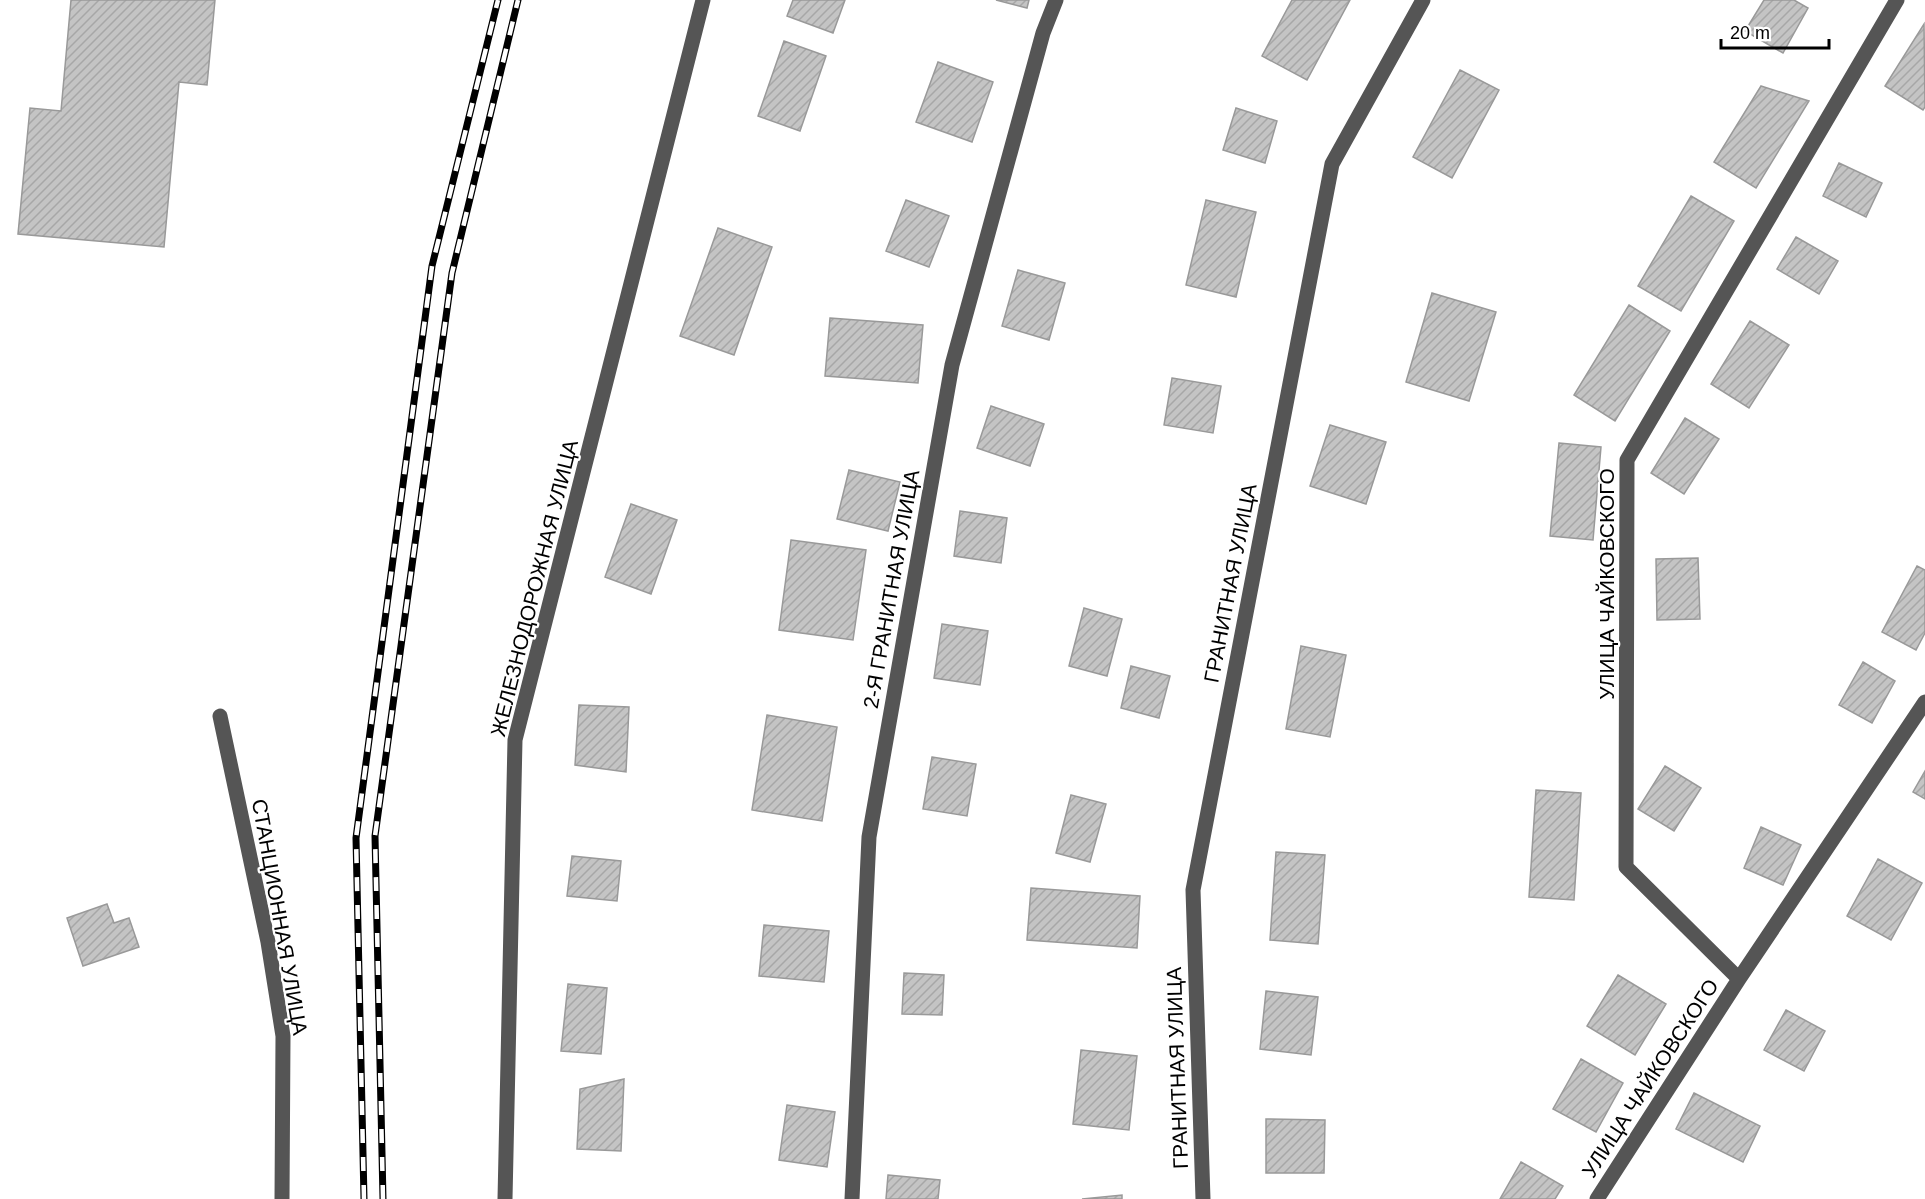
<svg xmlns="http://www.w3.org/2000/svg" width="1925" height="1199" font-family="Arial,sans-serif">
<defs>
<pattern id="building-hatch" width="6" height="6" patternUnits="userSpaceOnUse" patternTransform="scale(1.5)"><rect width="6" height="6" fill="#c4c4c4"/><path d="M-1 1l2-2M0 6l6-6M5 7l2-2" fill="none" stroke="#a7a7a7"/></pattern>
</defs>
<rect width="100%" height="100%" fill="#fff"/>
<path fill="url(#building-hatch)" stroke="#999" stroke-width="1.5" d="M71,0H215L207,85L179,82L164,247L18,234L30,108L61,111Z
M793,0H845L833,33L787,16Z
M996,0H1029L1027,8Z
M1292,0H1350L1307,80L1262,56Z
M1764,0H1794L1808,8L1783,53L1745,31Z
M1924,24L1925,107L1923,110L1885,86Z
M784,41L826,56L800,131L758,116Z
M938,62L993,82L972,142L916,122Z
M1460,70L1499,90L1452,178L1413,157Z
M1761,86L1809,101L1756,188L1714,162Z
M1236,108L1277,121L1265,163L1223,150Z
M1839,163L1882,183L1866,217L1823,196Z
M1691,196L1734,221L1681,311L1638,286Z
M906,200L949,216L929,267L886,251Z
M1206,200L1256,212L1236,297L1186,285Z
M718,228L772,247L734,355L680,336Z
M1796,237L1838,261L1819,294L1777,269Z
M1018,270L1065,283L1049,340L1002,326Z
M1432,293L1496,312L1469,401L1406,382Z
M1629,305L1670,331L1615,421L1574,395Z
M830,318L923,325L918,383L825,376Z
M1750,321L1789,345L1749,408L1711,384Z
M1172,378L1221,386L1213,433L1164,425Z
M991,406L1044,424L1030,466L977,448Z
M1685,418L1719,439L1684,494L1651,473Z
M1330,425L1386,442L1366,504L1310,486Z
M1559,443L1601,447L1593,540L1550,536Z
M849,470L900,482L888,531L837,519Z
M631,504L677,520L651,594L605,577Z
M960,511L1007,518L1001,563L954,556Z
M791,540L866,550L853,640L779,630Z
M1698,558L1700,619L1657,620L1656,559Z
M1917,566L1925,570V633L1916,650L1882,632Z
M1084,608L1122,619L1107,676L1069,666Z
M942,624L988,631L980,685L934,678Z
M1301,646L1346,655L1330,737L1286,729Z
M1863,662L1895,681L1872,723L1839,705Z
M1131,666L1170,676L1159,718L1121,708Z
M579,705L629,707L626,772L575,765Z
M767,715L837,727L822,821L752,810Z
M932,757L976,764L967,816L923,809Z
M1665,766L1701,788L1674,831L1638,809Z
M1925,771V799L1913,792Z
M1536,790L1581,793L1574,900L1529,897Z
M1071,795L1106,804L1090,862L1056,853Z
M1761,827L1801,845L1783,885L1744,868Z
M1276,852L1325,855L1318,944L1270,940Z
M572,856L621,861L617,901L567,896Z
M1878,859L1922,883L1891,940L1847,916Z
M1031,888L1140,896L1137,948L1027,940Z
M107,904L114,923L129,918L139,947L83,966L67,918Z
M764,925L829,931L824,982L759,976Z
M904,973L944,975L942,1015L902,1014Z
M1618,975L1666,1004L1635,1055L1587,1026Z
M568,984L607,988L601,1054L561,1051Z
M1266,991L1318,997L1311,1055L1260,1049Z
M1786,1010L1825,1031L1804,1071L1764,1050Z
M1081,1050L1137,1056L1129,1130L1073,1124Z
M1581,1059L1623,1083L1596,1132L1553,1109Z
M624,1079L621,1151L577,1149L580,1089Z
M1694,1093L1760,1126L1743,1162L1676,1129Z
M787,1105L835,1112L827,1167L779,1160Z
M1266,1119L1325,1120L1324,1173H1266Z
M1521,1162L1563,1186L1555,1199H1500Z
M888,1175L940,1180L938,1199H886Z
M1122,1195V1199H1082Z"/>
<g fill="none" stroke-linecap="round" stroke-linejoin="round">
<path stroke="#555" stroke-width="15" d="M220,716L268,942L283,1036L282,1199
M1739,979L1626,867L1627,460L1897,0
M505,1199L515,740L703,0
M852,1199L869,837L952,365L1043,33L1056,0
M1203,1199L1193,890L1332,164L1423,0
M1597,1199L1739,979L1925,702"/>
<defs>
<path id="rail" d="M364,1199L356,838L432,266L498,0
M383,1199L375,836L452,273L518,0"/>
</defs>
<use href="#rail" stroke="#000" stroke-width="7"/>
<use href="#rail" stroke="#fff" stroke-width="4.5" stroke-dasharray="14" stroke-linecap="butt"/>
</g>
<g text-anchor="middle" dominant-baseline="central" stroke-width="4.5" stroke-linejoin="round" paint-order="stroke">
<g font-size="21" fill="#000" stroke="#fff">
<text transform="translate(1230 583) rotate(-79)">ГРАНИТНАЯ УЛИЦА</text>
<text transform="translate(1606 584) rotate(-90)">УЛИЦА ЧАЙКОВСКОГО</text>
<text transform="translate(534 588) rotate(-76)">ЖЕЛЕЗНОДОРОЖНАЯ УЛИЦА</text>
<text transform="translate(891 589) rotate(-80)">2-Я ГРАНИТНАЯ УЛИЦА</text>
<text transform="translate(280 917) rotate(80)">СТАНЦИОННАЯ УЛИЦА</text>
<text transform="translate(1177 1068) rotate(-92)">ГРАНИТНАЯ УЛИЦА</text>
<text transform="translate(1650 1078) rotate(-57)">УЛИЦА ЧАЙКОВСКОГО</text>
</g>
</g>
<path d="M1721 39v9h108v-9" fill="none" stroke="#000000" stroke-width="3"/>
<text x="1730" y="39" font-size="18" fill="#000000" stroke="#ffffff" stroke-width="4.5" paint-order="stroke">20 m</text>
</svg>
